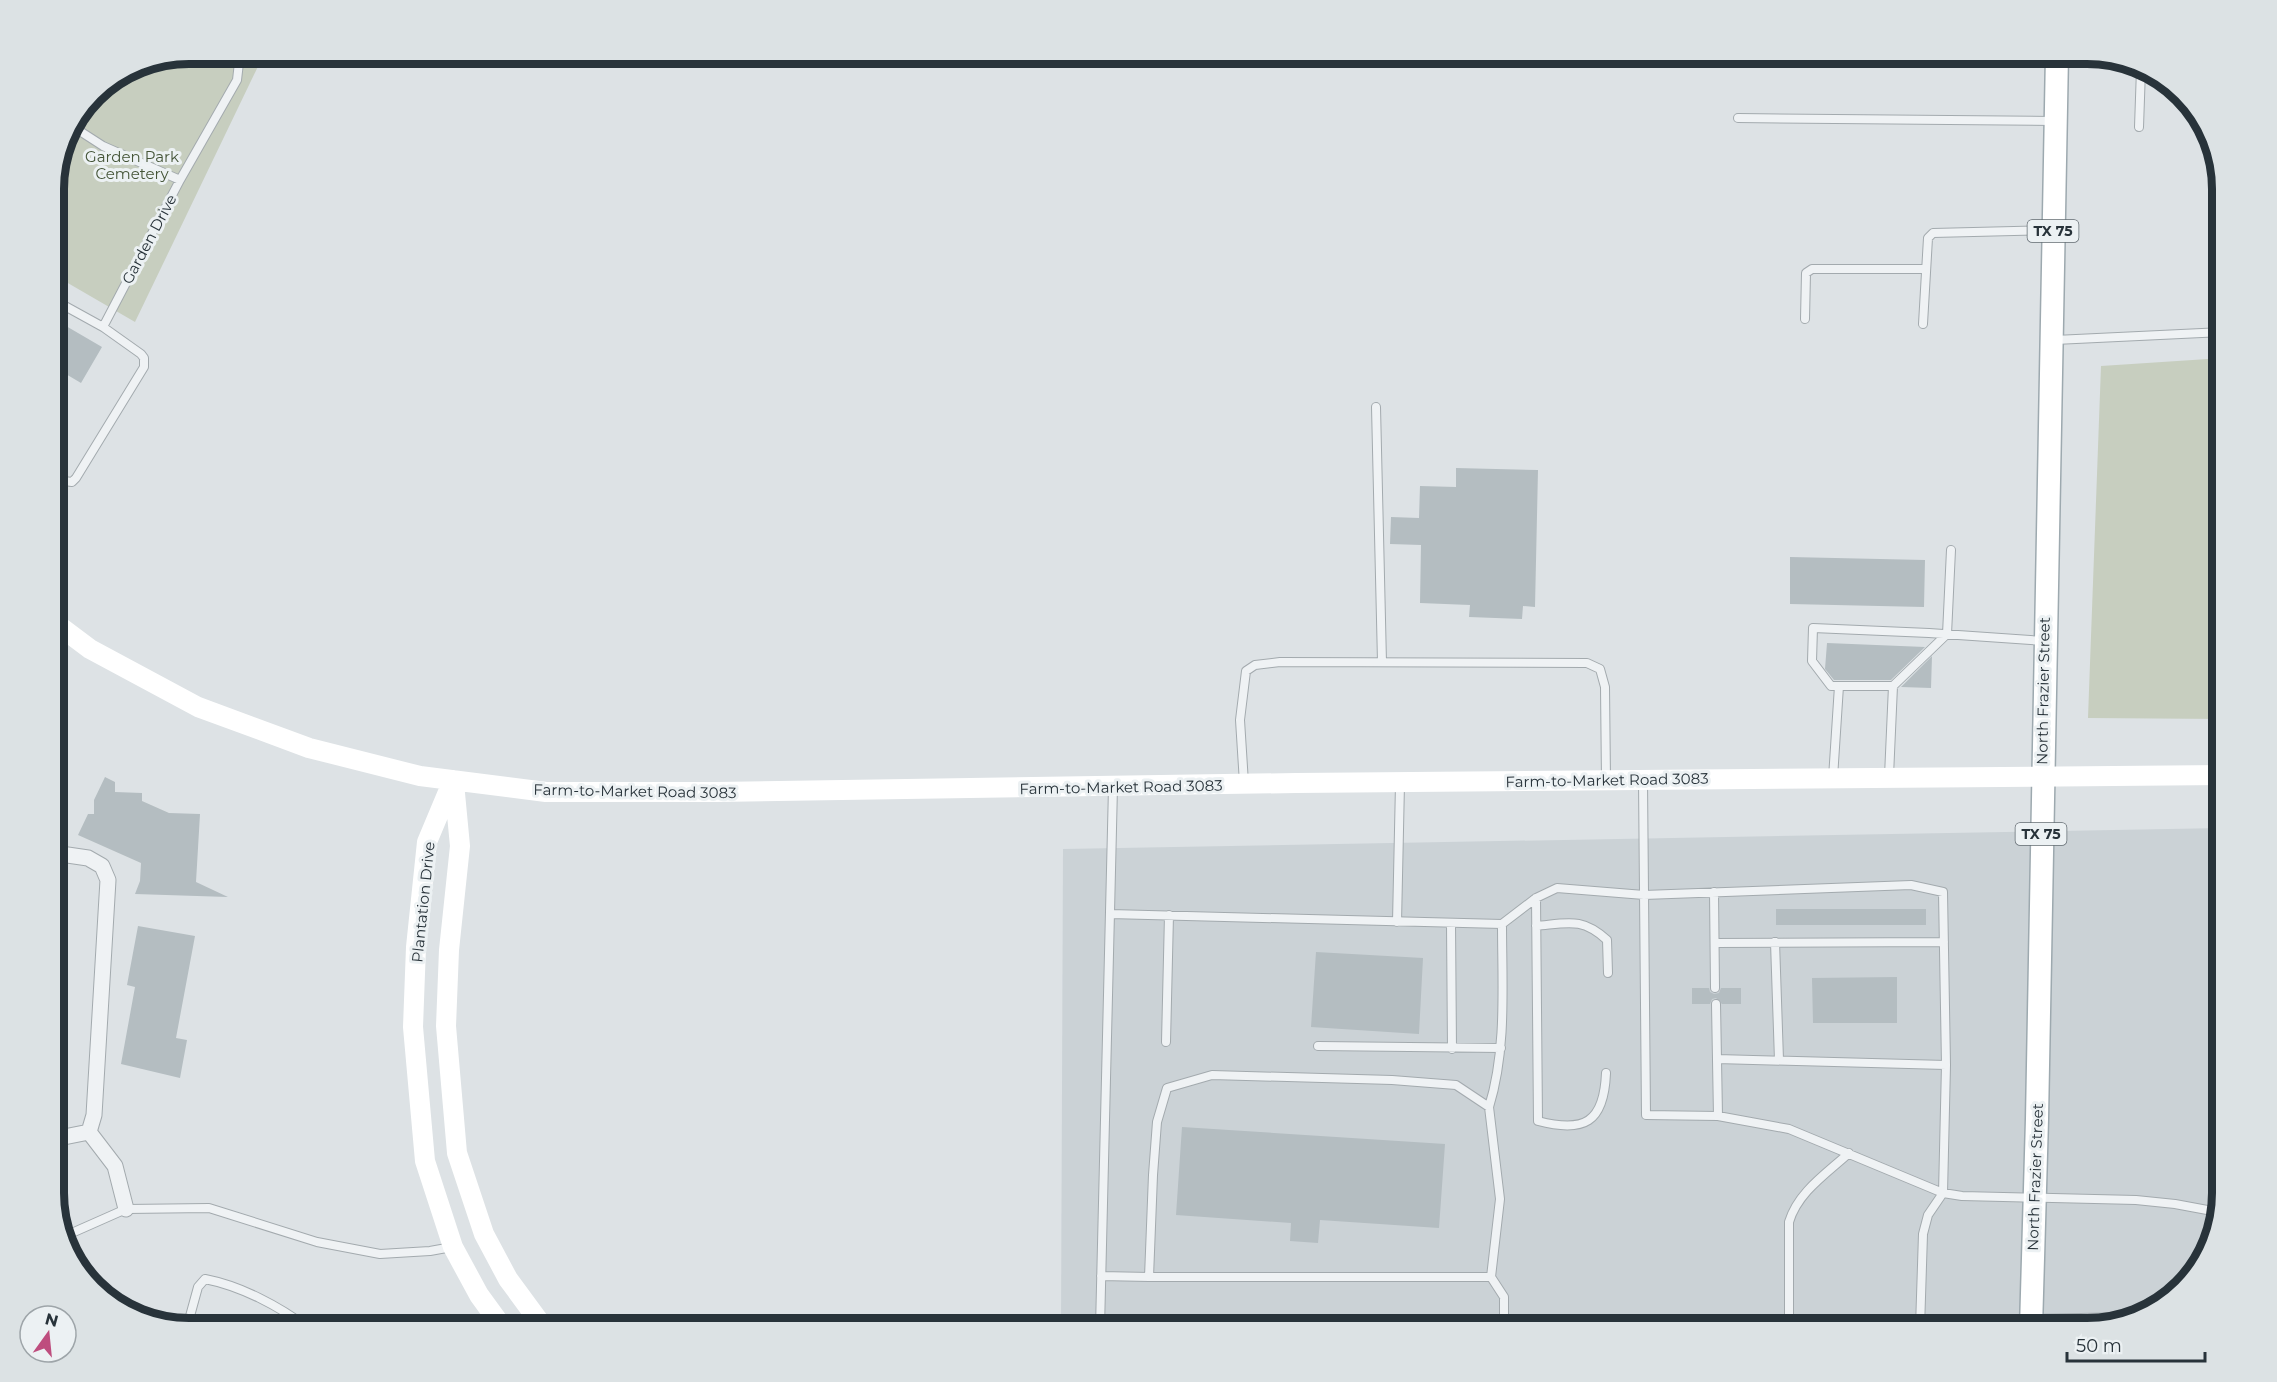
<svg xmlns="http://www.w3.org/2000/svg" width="2277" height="1382" font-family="Montserrat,sans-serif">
<rect width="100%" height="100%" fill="#dde2e5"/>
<path fill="#cbd2d6" d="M2223,828V1193L2205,1260L2155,1310L2088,1328H1061L1063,849Z"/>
<path fill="#c7cebf" d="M190,54H264L135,322L54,275V181L64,138L94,94L138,64Z
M2223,358V719L2088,718L2101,366Z"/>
<path fill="#b4bdc1" d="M54,319L102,347L81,383L54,367Z
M1456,468L1538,470L1535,607L1523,606L1522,619L1469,617L1470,605L1420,603L1421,545L1390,544L1391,517L1419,518L1420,486L1456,487Z
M1790,557L1925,560L1924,607L1790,604Z
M1827,643L1925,647L1891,680H1834L1825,669Z
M1932,656L1931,688L1901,687Z
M105,777L115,782V792L142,793V801L169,813L200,814L196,882L228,897L135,894L140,881L141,863L78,835L88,814H94V800Z
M1776,909H1926V925H1776Z
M138,926L195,936L176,1038L187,1040L180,1078L121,1064L135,987L127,985Z
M1316,952L1423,958L1419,1034L1311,1027Z
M1897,977V1023H1813L1812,978Z
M1692,988H1709L1710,992L1714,994L1719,993L1721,988H1741V1004H1722L1716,998L1712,999L1710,1004H1692Z
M1182,1127L1445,1144L1439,1228L1320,1220L1318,1243L1290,1241L1291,1223L1176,1215Z"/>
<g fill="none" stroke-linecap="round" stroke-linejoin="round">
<defs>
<path id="lane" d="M1738,118L2054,121
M72,126L103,146L180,180
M2139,127L2141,69
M54,300L103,327L141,354L144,358V367L76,478L72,482L64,481L54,476
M1805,319L1806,273L1812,269H1926
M1923,324L1928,238L1933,233L2051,230
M103,327L180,180L237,80L240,54
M2055,340L2223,332
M1376,407L1382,662
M1893,686H1831L1812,661L1813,628L1929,633L2044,641
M1889,776L1893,686L1947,634L1951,550
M1833,778L1839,686
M1643,781L1646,1115L1718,1116L1789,1129L1943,1193L1962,1196L2136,1200L2175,1204L2218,1212
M1244,783L1240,720L1246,671L1255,665L1280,662L1587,663L1600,669L1605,687L1606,780
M1714,892L1715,988
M1536,898L1538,1121C1584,1133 1604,1123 1606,1073
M1110,914L1502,924C1502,984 1507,1049 1489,1107
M1397,922L1400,784
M1451,924L1452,1049
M1502,924L1536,898L1557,888L1644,895L1911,885L1943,892L1946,1065L1943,1193L1928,1215L1923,1234L1920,1328
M1536,926C1568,923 1582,917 1607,940L1608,973
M1775,942L1779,1060
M1715,943L1944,942
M1716,1004L1718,1116
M1166,1042L1169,915
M1318,1046L1501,1048
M1717,1059L1946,1065
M2214,1211L2218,1179L2215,1165L2213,878L2215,868L2223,863
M65,1236L126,1209L209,1208L317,1242L380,1254L430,1251L452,1247
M1101,1276L1149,1277H1491L1500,1199L1489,1107L1456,1085L1392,1080L1212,1075L1167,1088L1157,1122L1153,1175L1149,1277
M1491,1277L1504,1297V1328
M2032,1319L2129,1317
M187,1327L198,1287L205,1279C241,1286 279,1306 308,1328
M1100,1328L1113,787
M1789,1328V1222C1798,1192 1826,1174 1849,1153"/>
<path id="street" d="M54,853L88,858L102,866L108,880L94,1115L89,1132L115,1166L126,1209
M54,1139L89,1132"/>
<path id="primary" d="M2031,1328L2037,1119L2057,54"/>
</defs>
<use href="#lane" stroke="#a3aaae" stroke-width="10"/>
<use href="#street" stroke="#a3aaae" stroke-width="17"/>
<use href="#primary" stroke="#9da9af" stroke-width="25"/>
<use href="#lane" stroke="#eff2f4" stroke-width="8"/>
<use href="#street" stroke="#eff2f4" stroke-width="15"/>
<path stroke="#fff" stroke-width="20" d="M54,622L90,649L198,707L309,748L420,776L546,792H716L1296,783L2223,775
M453,780L427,842L416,947L413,1027L425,1161L453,1247L479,1295L503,1328
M454,783L460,846L449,950L446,1026L457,1153L484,1234L508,1279L544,1328"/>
<use href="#primary" stroke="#fff" stroke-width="22"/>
</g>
<g text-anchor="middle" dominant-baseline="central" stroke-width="6" stroke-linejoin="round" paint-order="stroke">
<g fill="#ecf1f3" stroke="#636c72" stroke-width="1.5">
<rect x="2027.5" y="220" width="51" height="22" rx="4.5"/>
<rect x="2015.5" y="823" width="51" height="22" rx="4.5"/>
</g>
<g font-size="14" font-weight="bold" fill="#28333a">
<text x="2053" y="231">TX 75</text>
<text x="2041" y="834">TX 75</text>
</g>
<g font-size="15" fill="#445437" stroke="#ecf1f3">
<text x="132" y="156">Garden Park<tspan x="132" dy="17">Cemetery</tspan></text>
</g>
<g font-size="15" fill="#28333a" stroke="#ecf1f3">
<text transform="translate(149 239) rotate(-62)">Garden Drive</text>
<text transform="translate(2043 691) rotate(-89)">North Frazier Street</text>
<text transform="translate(1607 780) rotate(-1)">Farm-to-Market Road 3083</text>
<text transform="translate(1121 787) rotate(-1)">Farm-to-Market Road 3083</text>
<text transform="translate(635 791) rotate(1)">Farm-to-Market Road 3083</text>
<text transform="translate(423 902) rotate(-84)">Plantation Drive</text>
<text transform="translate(2035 1177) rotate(-88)">North Frazier Street</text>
</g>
</g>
<path d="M0 0H2277V1382H0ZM189 64H2087A125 125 0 0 1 2212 189V1193A125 125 0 0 1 2087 1318H189A125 125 0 0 1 64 1193V189A125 125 0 0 1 189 64Z" fill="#dce2e4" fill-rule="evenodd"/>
<path fill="none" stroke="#28333a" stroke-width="8" d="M189 64H2087A125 125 0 0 1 2212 189V1193A125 125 0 0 1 2087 1318H189A125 125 0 0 1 64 1193V189A125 125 0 0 1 189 64Z"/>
<g transform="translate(48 1334) rotate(15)"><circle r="28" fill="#ecf1f3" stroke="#9ea5a9" stroke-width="1.5"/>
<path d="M0-4.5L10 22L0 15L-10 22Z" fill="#be4d7e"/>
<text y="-9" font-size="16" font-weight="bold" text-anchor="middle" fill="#28333a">N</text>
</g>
<path d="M2067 1352v9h138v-9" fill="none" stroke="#28333a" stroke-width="3"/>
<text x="2076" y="1352" font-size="18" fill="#28333a" stroke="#ecf1f3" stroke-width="4.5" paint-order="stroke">50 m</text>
</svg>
